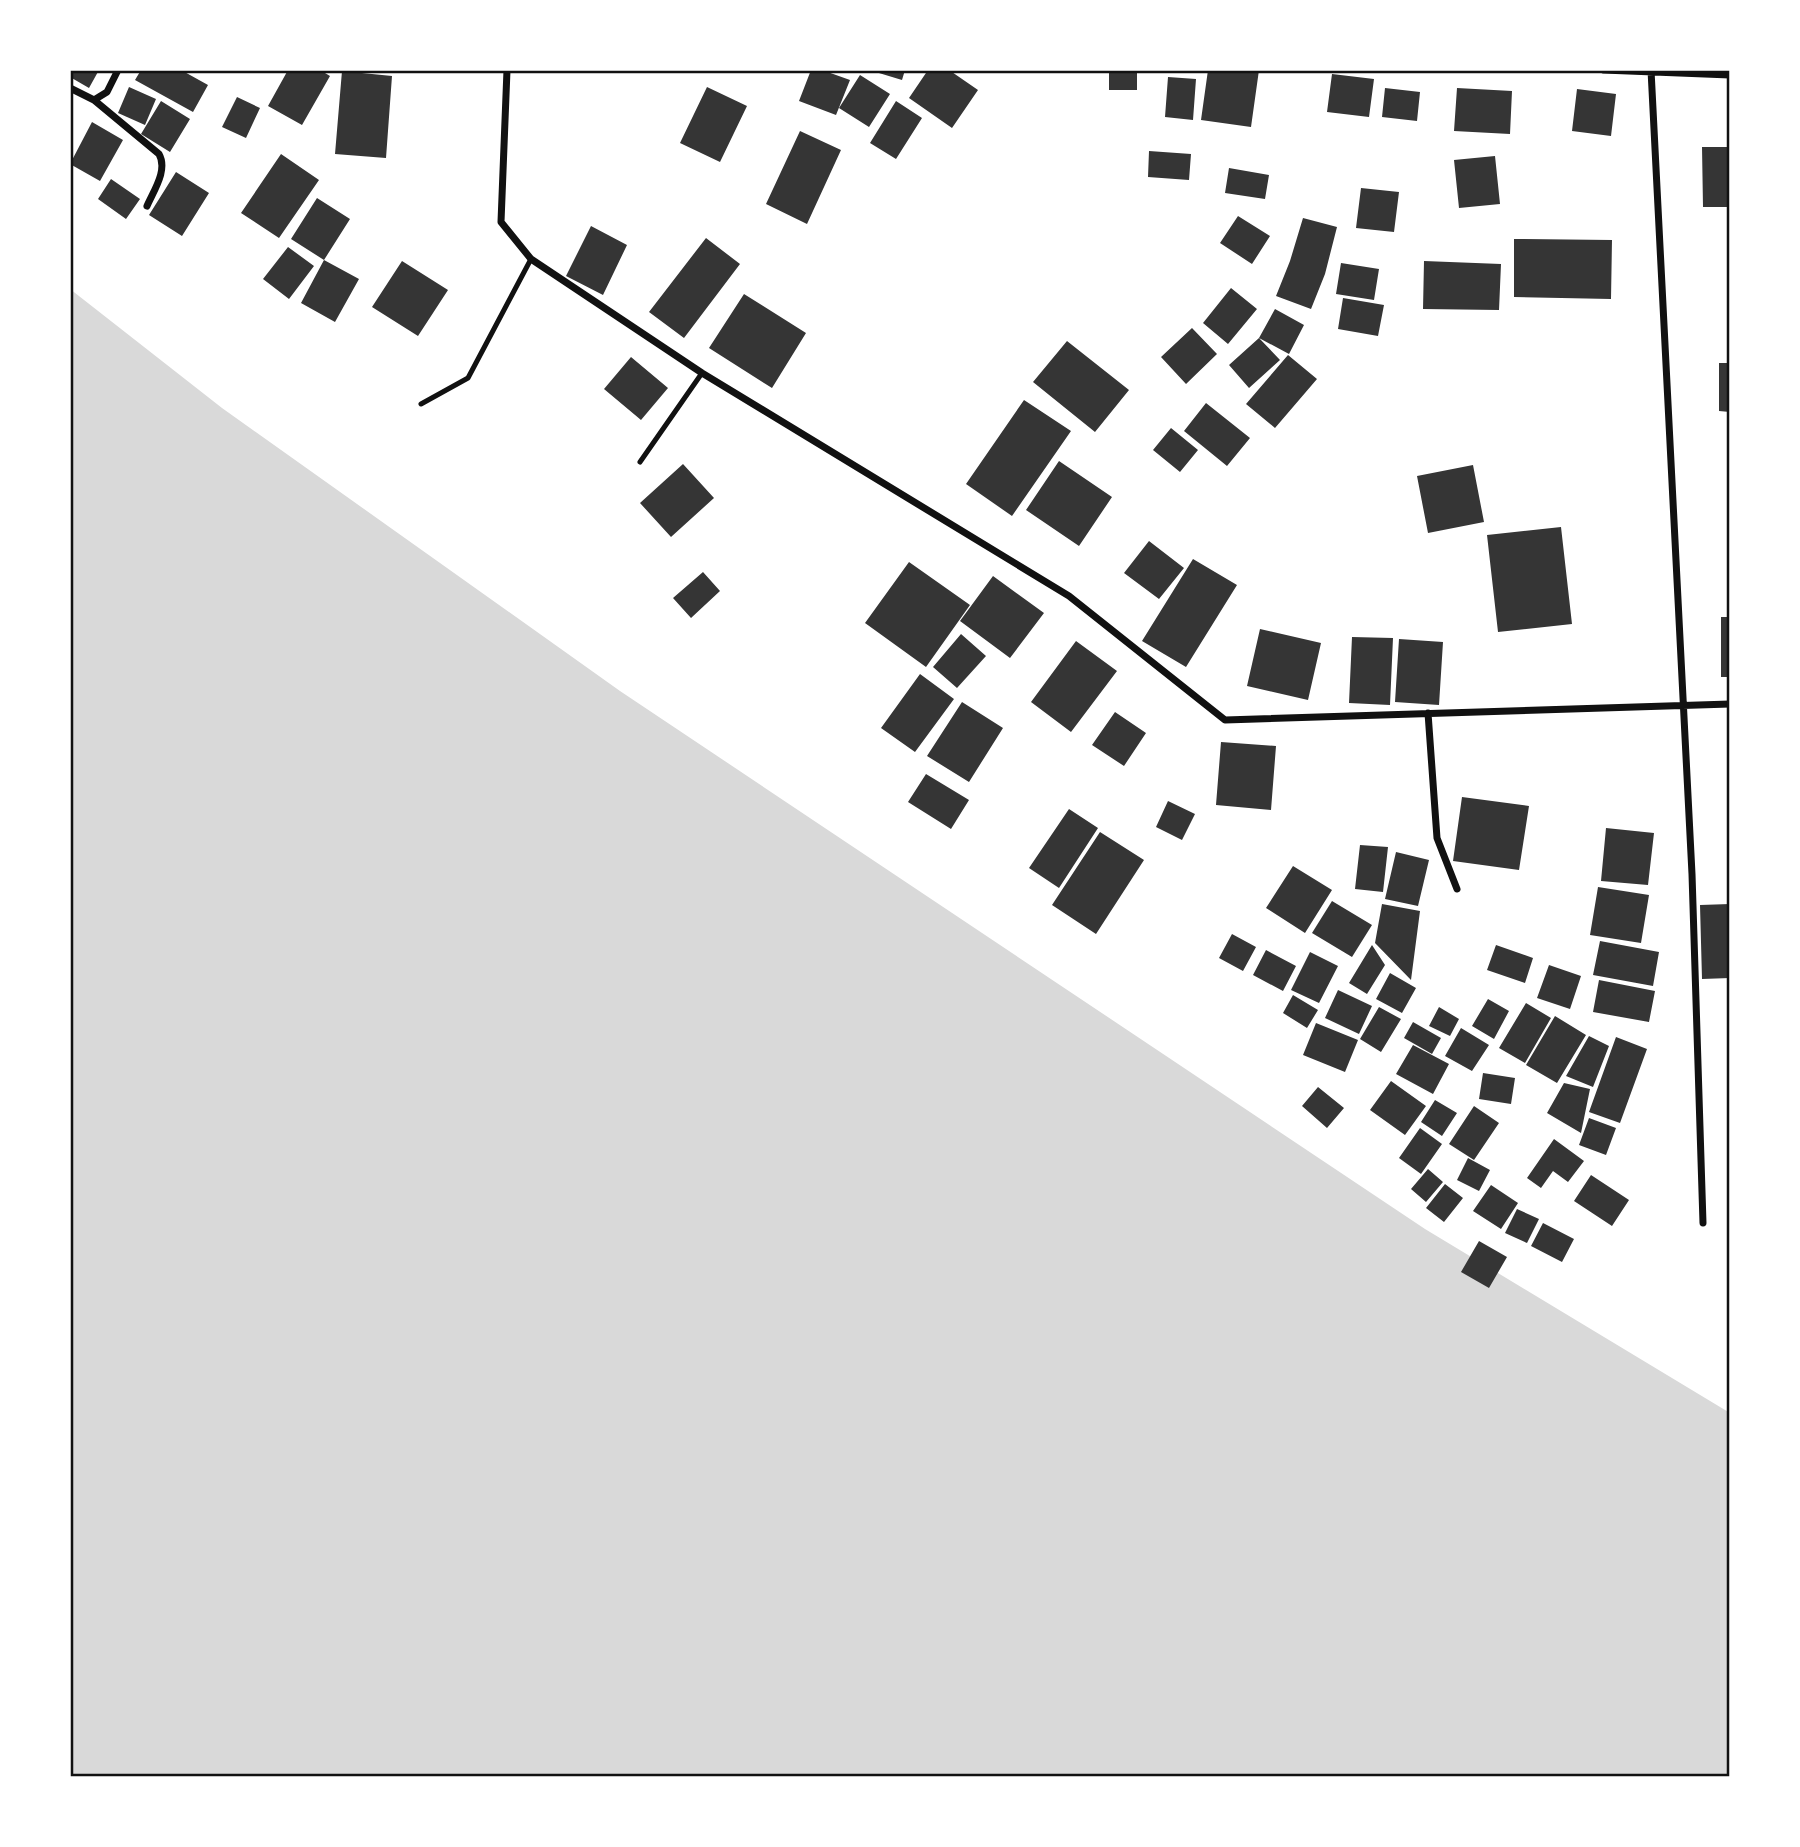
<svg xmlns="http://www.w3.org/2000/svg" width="1800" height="1847" font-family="Rubik,sans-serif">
<rect width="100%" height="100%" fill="#fff"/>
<path fill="#d9d9d9" d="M70,289L222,408L620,691L1425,1229L1730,1413V1777H70Z"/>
<path fill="#353535" d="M70,70H99L89,88L70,77Z
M141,70H181L208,85L193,112L135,80Z
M288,70H320L330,76L302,125L268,106Z
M811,70H822L850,80L836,115L799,101Z
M869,70H905L902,80Z
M928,70H949L978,90L952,128L909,98Z
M1109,70H1137V90H1109Z
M1208,70H1259L1251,127L1201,120Z
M342,71L392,76L386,158L335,154Z
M1332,74L1374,79L1369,117L1327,112Z
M860,75L890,94L869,127L839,108Z
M1168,77L1196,79L1193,120L1165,117Z
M129,87L156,99L145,125L118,113Z
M707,87L747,106L720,162L680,143Z
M1385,88L1420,92L1417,121L1382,117Z
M1457,88L1512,91L1510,134L1454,131Z
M1577,89L1616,94L1611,136L1572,131Z
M237,97L260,108L246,138L222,127Z
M161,101L190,119L170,152L141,134Z
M896,101L922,118L896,159L870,143Z
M92,122L123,140L100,181L70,164Z
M800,131L841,150L807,224L766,204Z
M1702,147H1730V207H1703Z
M1149,151L1191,154L1189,180L1148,177Z
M281,154L319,180L279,238L241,213Z
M1495,156L1500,204L1459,208L1454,160Z
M1229,168L1269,175L1265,199L1225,193Z
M176,172L209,193L182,236L149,215Z
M111,179L140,199L126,219L98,199Z
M1361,188L1399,192L1394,232L1356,228Z
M317,198L350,219L324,260L291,239Z
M1238,216L1270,236L1252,264L1220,243Z
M1303,218L1337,227L1325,274L1311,309L1276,296L1290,261Z
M591,226L627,245L603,295L566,276Z
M706,238L740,264L684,338L649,312Z
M1514,239L1612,240L1611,299L1514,297Z
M288,247L314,266L289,299L263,279Z
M324,260L359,279L335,322L301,303Z
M402,261L448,290L418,336L372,307Z
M1424,261L1501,264L1499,310L1423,309Z
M1341,263L1379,269L1374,300L1336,294Z
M1231,288L1257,309L1228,344L1203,323Z
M744,294L806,333L772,388L709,348Z
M1343,298L1384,305L1378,336L1338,329Z
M1275,309L1304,325L1289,354L1259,338Z
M1192,328L1217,354L1186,384L1161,357Z
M1259,338L1280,360L1249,388L1229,365Z
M1067,341L1129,390L1095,432L1033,382Z
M1288,355L1317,379L1275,428L1246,404Z
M631,357L668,388L641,420L604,389Z
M1719,363H1730V412L1719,411Z
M1024,400L1071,431L1012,516L966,484Z
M1206,403L1250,438L1227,466L1184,431Z
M1171,428L1198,450L1180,472L1153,450Z
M1059,461L1112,497L1079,546L1026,510Z
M683,464L714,498L671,537L640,503Z
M1473,465L1484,522L1428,533L1417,476Z
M1561,527L1572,624L1498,632L1487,535Z
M1149,541L1184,568L1159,599L1124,573Z
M1193,559L1237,585L1186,667L1142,641Z
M909,562L970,605L926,667L865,623Z
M703,572L720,591L691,618L673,598Z
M993,576L1044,613L1010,658L960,621Z
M1721,617H1730V677H1721Z
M1260,629L1321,643L1308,700L1247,686Z
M961,634L986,656L957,688L933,667Z
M1352,637L1393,638L1390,705L1349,703Z
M1399,639L1443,642L1439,705L1395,702Z
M1076,641L1117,671L1071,732L1031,702Z
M920,674L954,699L915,752L881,728Z
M962,702L1003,728L969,782L927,756Z
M1115,712L1146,733L1124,766L1092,745Z
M1221,742L1276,746L1271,810L1216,805Z
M926,774L969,800L951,829L908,802Z
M1462,797L1529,806L1519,870L1453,861Z
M1168,801L1195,814L1182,840L1156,827Z
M1069,809L1098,828L1059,888L1029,868Z
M1606,828L1654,833L1648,885L1601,881Z
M1100,832L1144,860L1096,934L1052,905Z
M1360,845L1388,847L1383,892L1355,889Z
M1396,852L1429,860L1418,906L1385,899Z
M1293,866L1332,890L1305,933L1266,908Z
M1598,887L1649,895L1641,943L1590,935Z
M1332,901L1372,925L1352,957L1312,933Z
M1382,904L1420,911L1411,980L1375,943Z
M1730,904V978L1702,979L1700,905Z
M1232,934L1256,947L1243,971L1219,958Z
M1600,941L1659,952L1653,986L1593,975Z
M1372,945L1385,965L1367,994L1349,983Z
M1496,945L1533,958L1525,983L1487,970Z
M1266,950L1296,966L1283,991L1253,975Z
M1310,952L1338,966L1319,1003L1291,990Z
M1549,965L1581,976L1570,1009L1537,998Z
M1390,973L1416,988L1402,1013L1376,999Z
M1599,980L1655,991L1649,1022L1593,1012Z
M1338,990L1372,1006L1359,1034L1325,1018Z
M1293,995L1318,1010L1307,1028L1283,1013Z
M1488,999L1509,1011L1494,1039L1472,1026Z
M1526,1003L1551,1018L1525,1063L1499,1048Z
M1379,1007L1401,1019L1381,1052L1360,1039Z
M1439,1007L1459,1019L1450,1036L1429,1026Z
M1555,1016L1586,1035L1557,1083L1526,1065Z
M1413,1022L1441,1038L1432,1054L1404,1038Z
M1316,1023L1358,1040L1345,1072L1303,1055Z
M1461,1028L1489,1045L1472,1071L1445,1056Z
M1589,1036L1609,1046L1593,1087L1566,1076Z
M1616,1037L1647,1049L1620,1123L1589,1112Z
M1413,1045L1449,1064L1433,1094L1396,1074Z
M1483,1073L1515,1078L1511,1104L1479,1099Z
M1391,1081L1426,1106L1405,1135L1370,1110Z
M1564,1083L1590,1089L1581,1133L1547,1113Z
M1318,1087L1344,1108L1327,1128L1302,1106Z
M1435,1100L1457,1113L1442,1136L1421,1122Z
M1474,1106L1499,1123L1474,1160L1449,1144Z
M1589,1118L1616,1128L1606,1155L1579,1145Z
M1420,1128L1442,1144L1421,1174L1399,1158Z
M1554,1139L1584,1161L1568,1182L1553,1171L1541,1188L1527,1178Z
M1468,1158L1490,1170L1479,1191L1457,1180Z
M1428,1169L1443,1182L1426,1202L1411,1189Z
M1591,1175L1629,1200L1612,1226L1574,1201Z
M1445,1184L1463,1198L1444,1222L1426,1208Z
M1491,1185L1518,1203L1501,1229L1473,1211Z
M1517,1209L1539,1219L1527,1243L1505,1233Z
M1543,1223L1574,1239L1562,1262L1531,1246Z
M1479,1241L1507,1257L1489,1288L1461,1272Z"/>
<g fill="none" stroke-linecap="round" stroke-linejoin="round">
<path stroke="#111" stroke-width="5" d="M421,404L468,378L531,259
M640,462L702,373"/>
<path stroke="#111" stroke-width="7" d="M507,70L501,222L531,259L702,373L1069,596L1225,720L1730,704
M1603,70L1730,75
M1651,70L1692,874L1703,1223
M70,88L94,100L107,92L118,70
M94,100L159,154C168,170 154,190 147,206
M1428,713L1437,838L1457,889"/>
</g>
<rect width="1800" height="1847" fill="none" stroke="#ffffff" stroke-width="144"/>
<rect x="72" y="72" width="1656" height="1703" fill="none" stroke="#111" stroke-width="2.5"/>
</svg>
